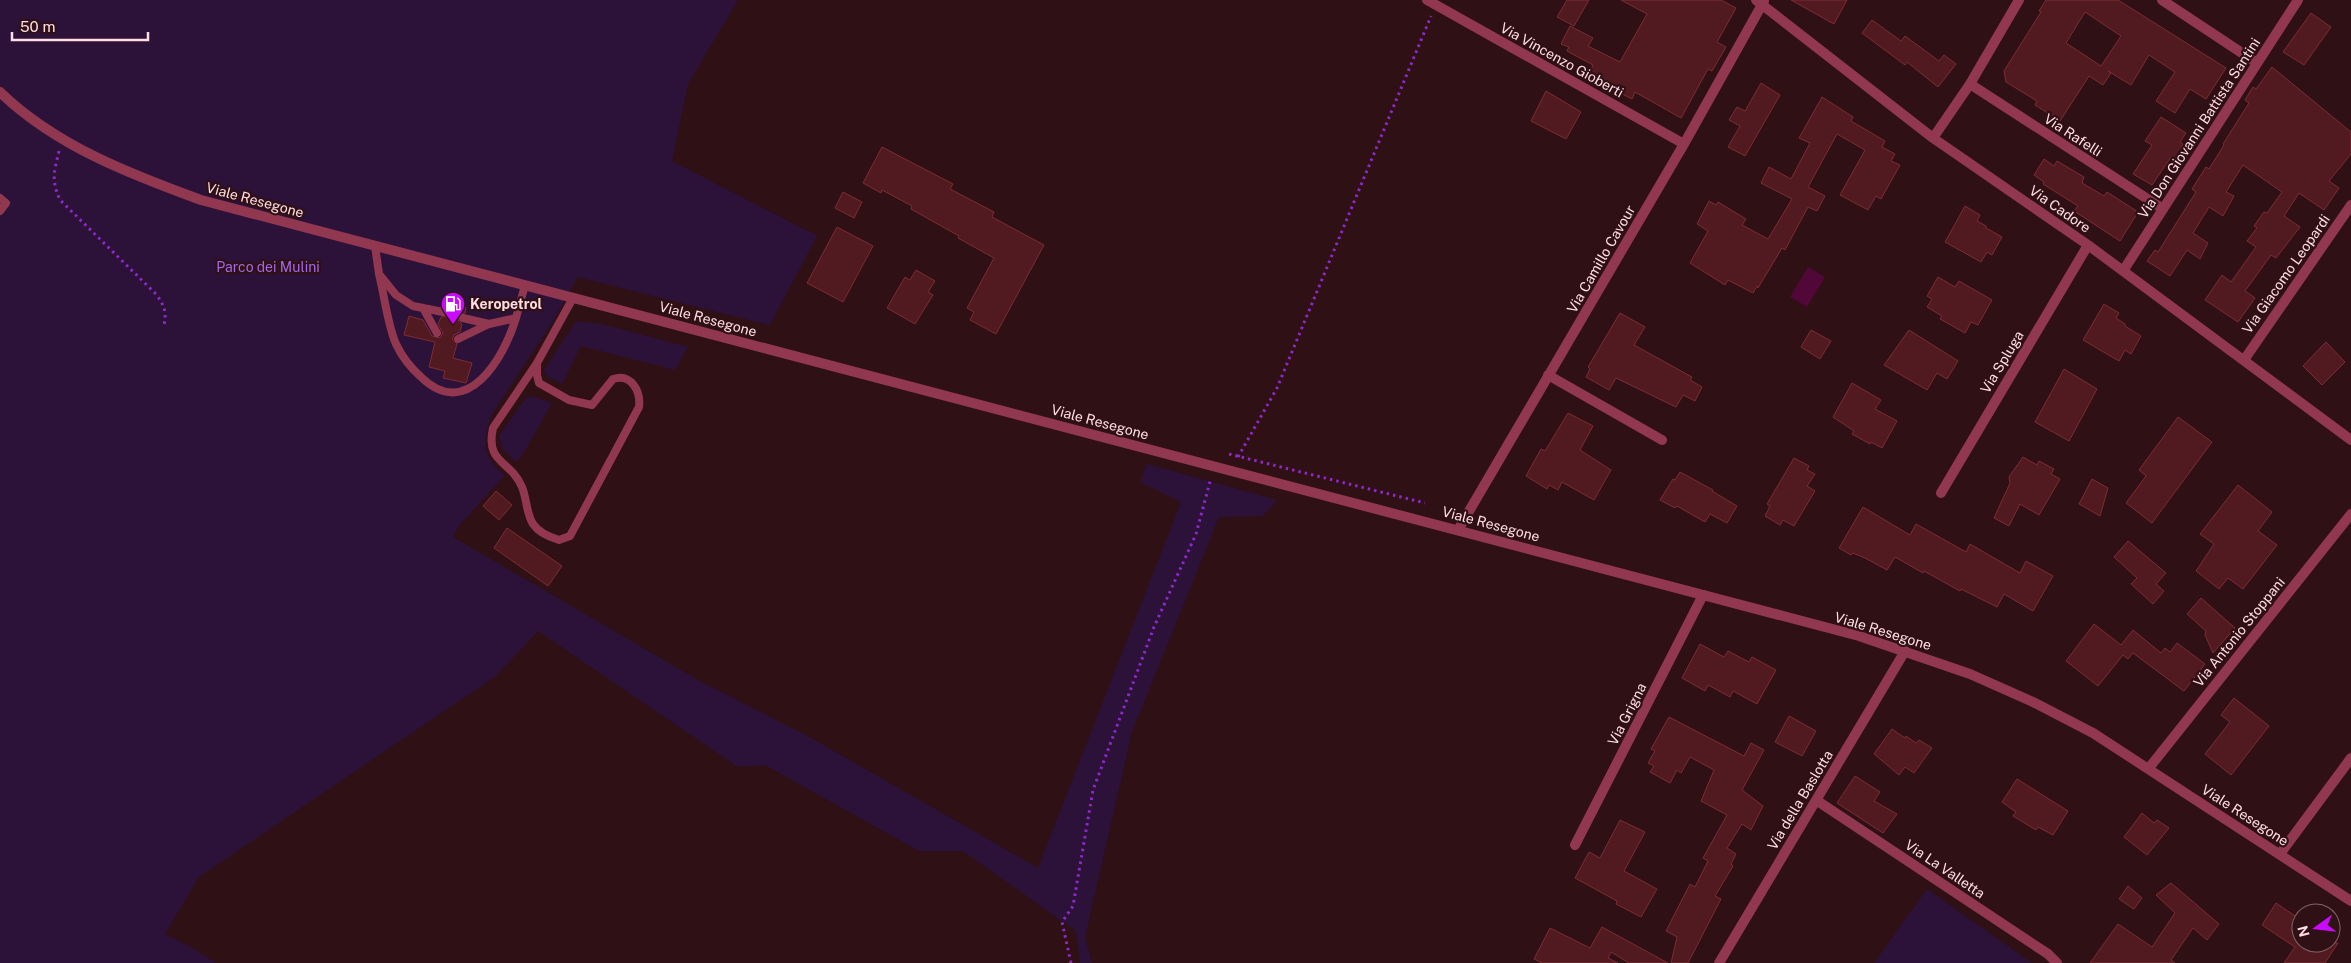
<svg xmlns="http://www.w3.org/2000/svg" width="2351" height="963" font-family="'Public Sans',sans-serif">
<rect width="100%" height="100%" fill="#2f1014"/>
<path fill="#2c1239" d="M0,0H738L688,84L672,161L817,236L770,325L578,277L550,326L491,416C483,442 481,457 505,475L459,526L453,537L698,680L813,739L1038,868L1181,502L1140,482L1147,464L1277,500L1263,516L1219,517L1132,732L1085,937L1092,963H1080L1076,931L963,851H919L765,765L738,767L538,631L496,676L199,877L165,934L189,946L216,963H0Z
M578,321L602,324L688,347L675,370L581,346L562,384L546,375L544,370L575,323Z
M532,396L552,403L523,454L516,462L503,450L499,436L525,399Z
M1927,889L2032,963H1874Z"/>
<path fill="#510738" d="M1808,267L1825,277L1807,307L1790,297Z"/>
<path fill="#511a20" stroke="#7f2b34" fill-rule="evenodd" d="M1567,0H1589L1574,26L1557,17Z
M1621,0H1721L1736,8L1717,42L1726,47L1712,71L1708,69L1681,118L1635,92L1632,99L1588,76L1593,65L1567,51L1569,47L1561,44L1570,26L1593,38L1588,46L1620,62L1647,14Z
M1791,0H1847L1834,24Z
M2046,0H2118L2226,68L2206,99L2190,89L2175,113L2156,101L2175,72L2149,55L2131,85L2108,71L2111,73L2103,85L2089,76L2060,121L2035,105L2037,101L2006,82L2004,71L2041,12L2039,11ZM2085,12L2121,36L2101,66L2066,43Z
M2311,13L2331,27L2304,65L2283,52Z
M1872,20L1901,41L1905,36L1939,61L1944,55L1956,64L1938,87L1907,62L1905,65L1862,33Z
M2272,67L2351,132V154L2329,181L2339,188L2324,210L2299,193L2284,216L2300,227L2276,258L2271,255L2245,291L2255,298L2238,322L2205,300L2222,275L2231,282L2256,247L2247,241L2257,228L2254,226L2264,212L2267,213L2282,192L2243,165L2226,192L2234,196L2223,216L2209,207L2193,233L2208,243L2200,259L2187,250L2170,276L2147,261L2155,250L2158,252L2196,192L2192,189L2206,167L2209,169L2224,145L2223,144L2249,103L2245,100L2253,87L2256,89Z
M1761,83L1780,95L1745,156L1728,147L1740,126L1729,120L1737,107L1745,111Z
M1546,91L1581,112L1566,139L1531,121Z
M1822,97L1853,117L1851,121L1885,141L1882,147L1895,154L1891,161L1900,165L1881,199L1876,196L1868,210L1840,195L1865,150L1837,134L1808,187L1825,196L1817,211L1808,207L1785,250L1782,248L1758,288L1757,286L1753,293L1728,280L1725,285L1690,263L1708,231L1697,224L1709,201L1716,205L1718,202L1746,219L1742,225L1768,239L1792,199L1761,183L1769,167L1791,179L1810,143L1799,138Z
M2161,117L2186,133L2180,142L2183,144L2181,147L2183,149L2176,160L2171,157L2152,185L2133,174L2152,145L2145,141Z
M882,147L953,184L950,189L994,212L992,217L1044,245L996,334L970,320L974,312L967,308L994,258L958,238L959,236L911,209L912,206L882,190L881,193L863,183Z
M2044,159L2054,166L2057,161L2084,177L2082,183L2104,196L2107,192L2138,212L2120,241L2074,211L2078,206L2043,184L2044,182L2034,175Z
M843,192L862,202L854,218L835,208Z
M1965,206L1980,215L1977,221L1986,226V228L2002,237L1992,255L1987,252L1981,262L1945,242Z
M837,227L873,246L843,302L807,283Z
M916,270L935,281L928,292L933,295L915,324L887,308L905,277L910,280Z
M1938,277L1955,287L1959,281L1992,300L1978,325L1971,322L1965,333L1940,319L1942,316L1927,307L1932,299L1927,296Z
M445,302L466,307L465,313L458,316V320L462,324L460,332L454,335L452,339L457,344L453,358L472,363L466,383L443,378L445,371L429,367L435,342L404,335L409,316L423,320L432,336L440,338L443,333L438,324L441,317L447,316L449,313L444,307Z
M2104,304L2119,313L2116,318L2125,324V326L2141,336L2131,354L2125,350L2119,361L2083,340Z
M1620,313L1645,327L1634,345L1692,377L1690,380L1702,387L1695,401L1683,395L1676,407L1616,378L1609,390L1586,377L1590,369L1588,367Z
M1811,330L1831,341L1820,359L1801,347Z
M1909,330L1958,361L1947,379L1937,373L1927,390L1884,365Z
M2326,342L2345,362L2322,385L2303,366Z
M2064,369L2097,389L2069,441L2035,422Z
M1852,383L1881,400L1875,409L1897,421L1882,448L1871,442L1870,444L1852,434L1854,431L1833,417Z
M1568,413L1593,426L1580,450L1611,470L1594,500L1562,482L1558,490L1549,485L1547,489L1526,476L1541,449L1545,451Z
M2178,417L2212,442L2152,523L2126,503L2146,476L2139,470Z
M2023,457L2037,465L2039,461L2054,469L2051,474L2060,479L2039,515L2020,504L2009,526L1994,518L2010,483L2009,477Z
M1794,458L1809,466L1807,470L1815,474L1807,486L1815,491L1794,526L1783,520L1780,525L1765,516L1770,506L1767,504Z
M1680,472L1713,490L1712,491L1737,506L1727,523L1710,514L1705,522L1677,506L1675,508L1660,500L1673,479L1675,480Z
M2092,479L2108,488L2100,516L2079,504Z
M2238,485L2272,512L2258,531L2277,545L2243,589L2228,578L2219,589L2196,571L2214,544L2200,534Z
M496,491L512,505L499,520L483,506Z
M1863,507L1910,535L1916,524L1966,552L1970,544L2020,573L2026,561L2053,576L2033,611L2004,594L1997,607L1961,589L1960,591L1924,571L1923,573L1895,557L1887,570L1865,558L1853,553L1851,555L1839,548Z
M507,528L562,566L548,586L494,548Z
M2128,541L2166,573L2156,584L2164,591L2153,604L2131,584L2137,578L2114,557Z
M2201,598L2235,628L2213,653L2205,635L2206,631L2187,614Z
M2094,624L2121,645L2133,630L2161,653L2165,648L2170,652L2177,643L2205,664L2184,691L2133,653L2128,659L2123,655L2098,686L2066,661Z
M1700,644L1724,657L1728,651L1749,662L1752,657L1776,670L1757,704L1733,691L1730,697L1708,685L1705,691L1682,678Z
M2234,698L2269,726L2231,775L2205,754L2230,722L2221,715Z
M1789,716L1816,731L1802,756L1775,742Z
M1669,717L1744,756L1751,743L1764,750L1742,790L1763,806L1751,830L1742,824L1727,848L1736,854L1731,864L1733,866L1715,896L1721,899L1688,963H1671L1677,937L1666,931L1690,884L1695,887L1708,861L1703,858L1727,815L1701,801L1714,770L1690,757L1681,773L1677,770L1670,783L1650,772L1654,766L1648,763L1655,751L1651,749Z
M1892,729L1905,738L1906,736L1916,743L1919,740L1932,748L1914,773L1905,767L1899,775L1874,754Z
M1855,776L1880,792L1874,801L1897,814L1883,833L1837,803Z
M2017,779L2068,811L2053,835L2038,827L2036,830L2013,816L2016,812L2002,802Z
M2142,813L2154,823L2157,820L2169,828L2147,855L2124,837Z
M1620,820L1645,832L1624,871L1657,889L1641,917L1616,904L1617,901L1575,878L1589,852L1600,858Z
M2171,883L2219,924L2207,940L2193,928L2171,960L2175,963H2090L2118,924L2152,947L2175,913L2156,895Z
M2128,886L2142,898L2134,909L2119,899Z
M2276,903L2301,920V943H2338L2325,963H2284L2295,947L2262,925Z
M1602,927L1668,963H1629L1611,952L1608,958L1618,963H1542L1534,959L1550,928L1590,948Z"/>
<g fill="none" stroke-linecap="round" stroke-linejoin="round">
<path stroke="#8e28c9" stroke-width="3" stroke-dasharray="2.5 4" stroke-linecap="butt" d="M59,151C54,173 51,179 60,200L156,294C164,305 167,312 164,325
M1229,454L1425,503
M1238,457L1277,388L1431,16
M1071,963L1062,922L1073,906L1093,790L1154,627L1196,534L1211,478"/>
<path stroke="#913850" stroke-width="8" d="M0,198L6,203L0,211
M375,246L379,274L396,295L413,306L443,312
M379,274C384,294 388,327 396,344C402,357 411,368 421,377C467,422 504,358 516,318
M423,308L437,333
M463,318L489,324L516,318L525,285
M458,339L489,324
M537,363V375L539,383L569,400L592,405L613,379C631,373 641,391 639,407L570,536L559,540C549,537 539,533 533,524C526,513 527,499 522,487C511,460 485,464 493,428L537,363L573,298"/>
<path stroke="#913850" stroke-width="10" d="M1427,0L1684,144
M1756,0L1933,138L2088,245L2351,440
M2162,0L2257,63
M1970,84L2163,209
M1933,138L1970,84L2019,0
M2123,271L2298,0
M2244,360L2351,205
M1548,375L1662,440
M1941,493L2088,245
M1458,530L1684,144L1764,1
M2149,768L2351,514
M1816,800L2048,954L2057,963
M1575,845L1703,595
M2280,854L2351,758
M1719,963L1905,651"/>
<path stroke="#913850" stroke-width="10" d="M0,92C56,146 130,174 201,200L1859,636L1970,674L2033,702L2093,733L2351,901"/>
</g>
<defs>
<symbol id="fuel-pin" viewBox="-11 -11 22 30"><path d="M0 17L-7.5 6A9.5 9.5 0 1 1 7.5 6Z" fill="#cc09ff" stroke="#2f1014"/><path d="M-5.5-6h7V0h2V4h1.3V-2.5L3-4.5l.8-.8L6-3V5H2.5V1h-1V6h-7ZM-4.2-4.7v3.2H.2V-4.7Z" fill="#fff"/></symbol>
</defs>
<g fill-rule="evenodd">
<use href="#fuel-pin" x="439" y="290" width="28" height="38"/>
</g>
<g text-anchor="middle" dominant-baseline="central" stroke-width="4.5" stroke-linejoin="round" paint-order="stroke">
<g font-size="14" fill="#ffdde4" stroke="#2f1014">
<text transform="translate(1562 60) rotate(29)">Via Vincenzo Gioberti</text>
<text transform="translate(2199 128) rotate(-57)">Via Don Giovanni Battista Santini</text>
<text transform="translate(2073 135) rotate(33)">Via Rafelli</text>
<text transform="translate(255 200) rotate(15)">Viale Resegone</text>
<text transform="translate(2060 209) rotate(35)">Via Cadore</text>
<text transform="translate(1601 259) rotate(-60)">Via Camillo Cavour</text>
<text transform="translate(2286 274) rotate(-55)">Via Giacomo Leopardi</text>
<text transform="translate(708 319) rotate(15)">Viale Resegone</text>
<text transform="translate(2002 362) rotate(-59)">Via Spluga</text>
<text transform="translate(1100 422) rotate(15)">Viale Resegone</text>
<text transform="translate(1491 524) rotate(15)">Viale Resegone</text>
<text transform="translate(1883 631) rotate(17)">Viale Resegone</text>
<text transform="translate(2239 632) rotate(-51)">Via Antonio Stoppani</text>
<text transform="translate(1627 714) rotate(-63)">Via Grigna</text>
<text transform="translate(1800 800) rotate(-59)">Via della Baslotta</text>
<text transform="translate(2245 815) rotate(33)">Viale Resegone</text>
<text transform="translate(1945 869) rotate(34)">Via La Valletta</text>
</g>
<g font-size="14" fill="#a167eb" stroke="#2f1014">
<text x="268" y="267">Parco dei Mulini</text>
</g>
<g font-size="14" font-weight="bold" fill="#ffdde4" stroke="#2f1014" text-anchor="start">
<text x="470" y="304">Keropetrol</text>
</g>
</g>
<g transform="translate(2316 928) rotate(255)"><circle r="24" fill="#2f1014" stroke="#826267"/>
<path d="M0-4L9 19L0 12L-9 19Z" fill="#cc09ff"/>
<text y="-8" font-size="14" font-weight="bold" text-anchor="middle" fill="#ffdde4">N</text>
</g>
<path d="M12 32v8h136v-8" fill="none" stroke="#ffdde4" stroke-width="2.5"/>
<text x="20" y="32" font-size="15" fill="#ffdde4" stroke="#2f1014" stroke-width="4" paint-order="stroke">50 m</text>
</svg>
